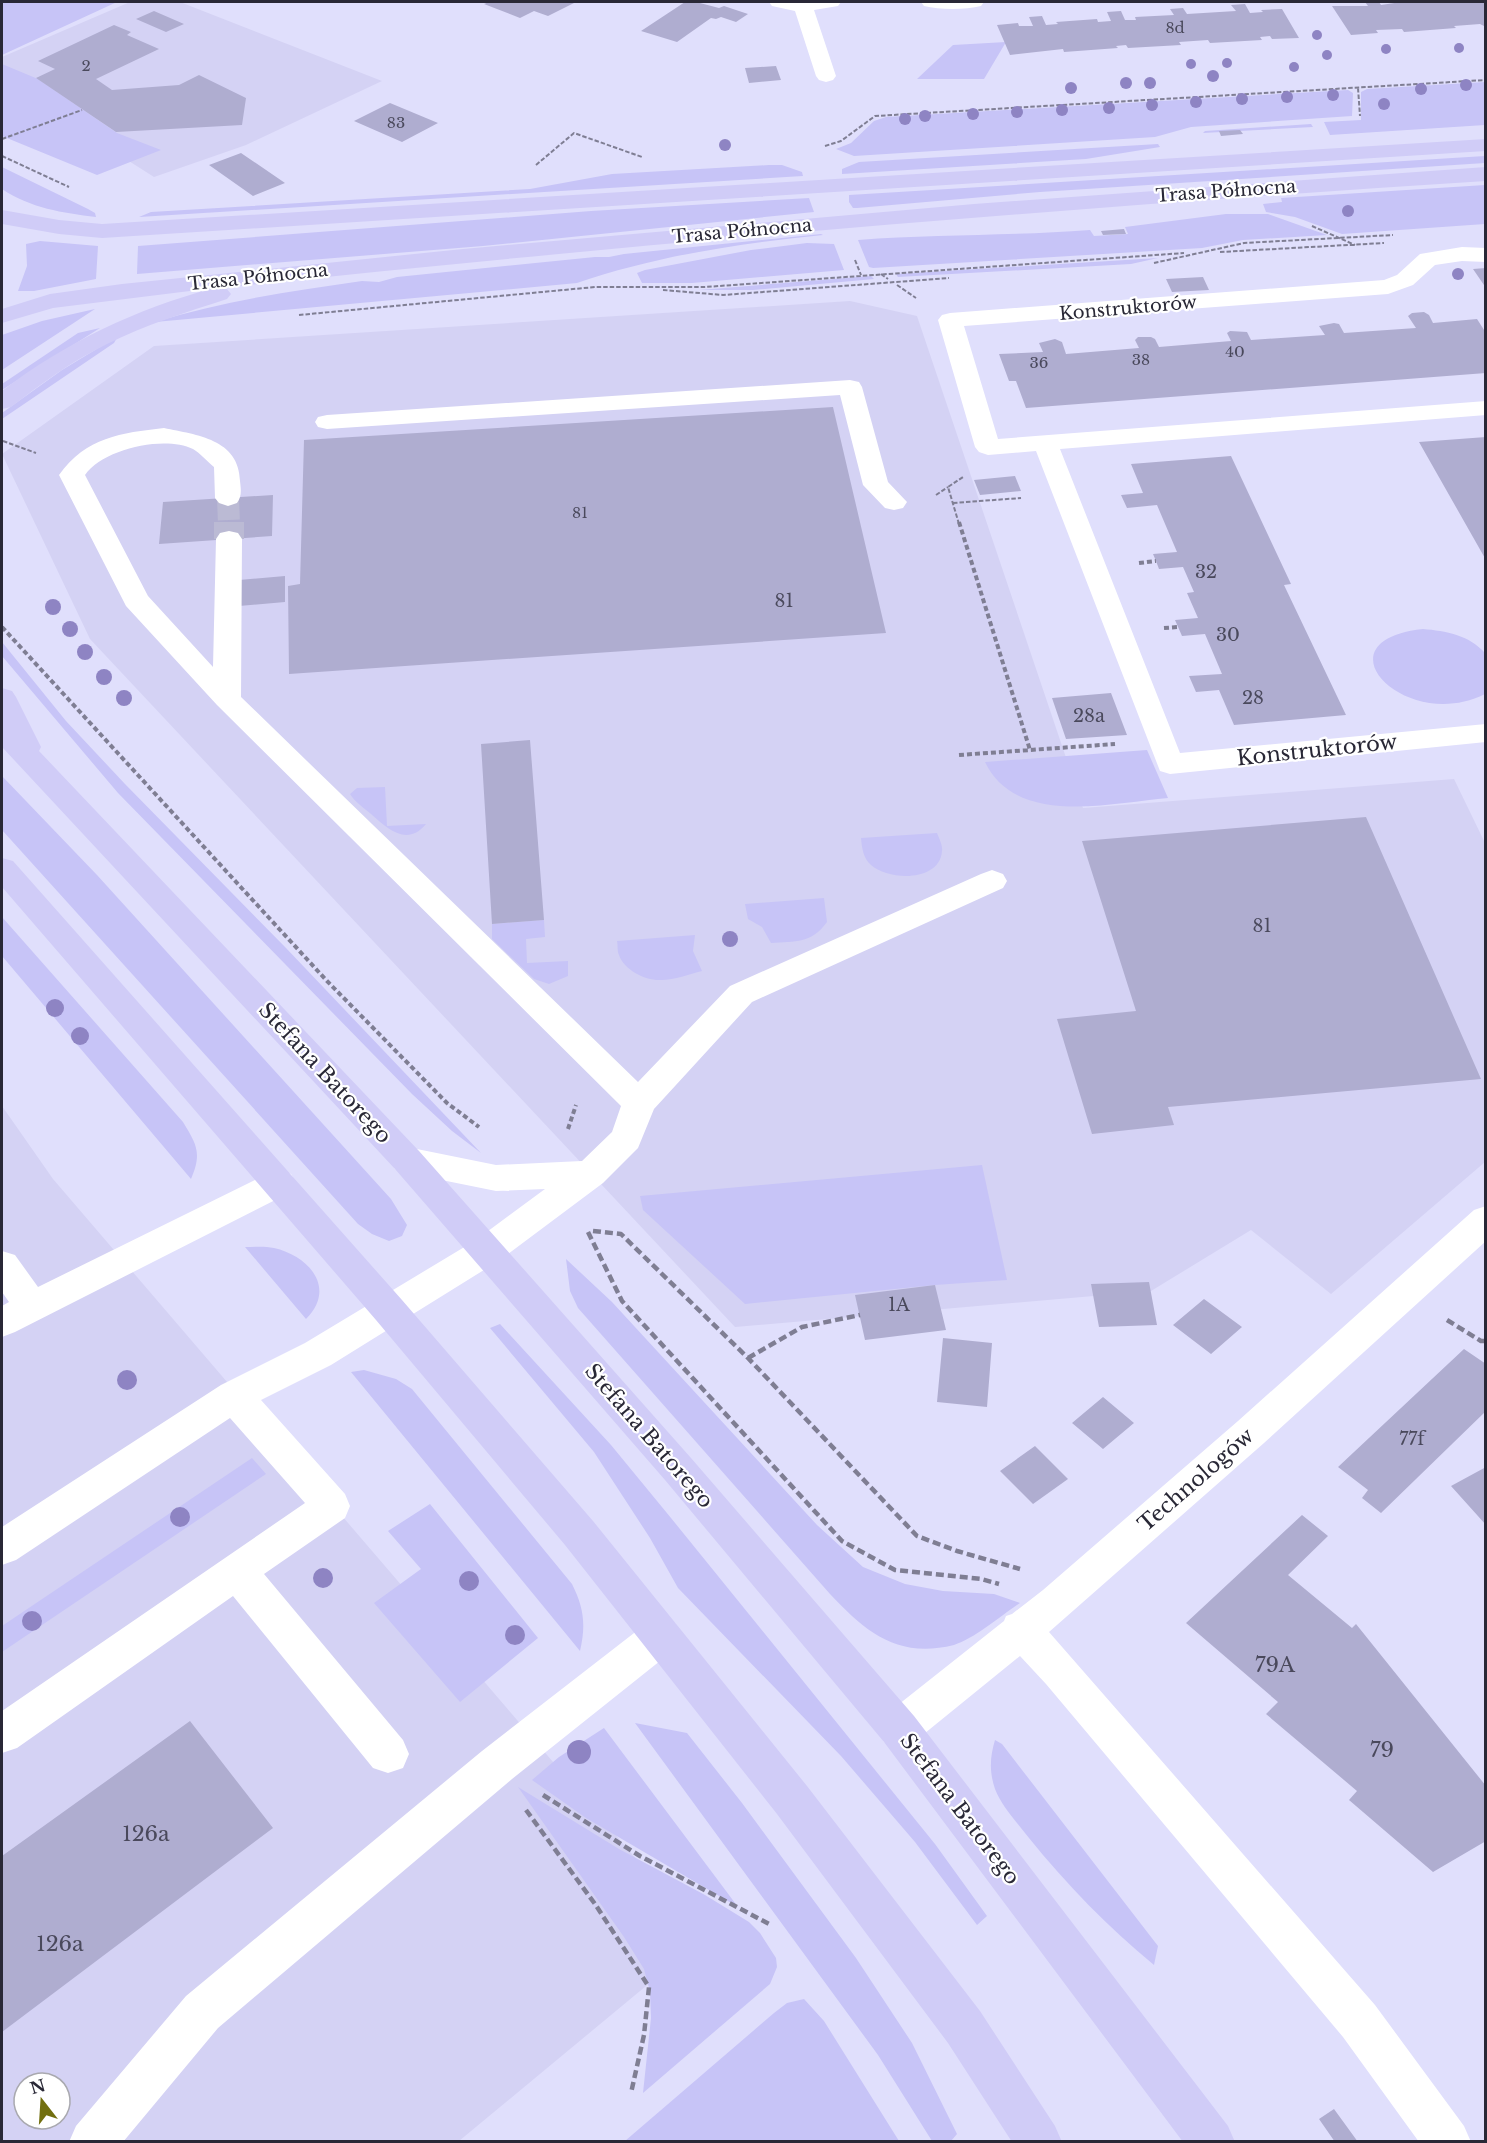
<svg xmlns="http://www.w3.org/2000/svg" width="1487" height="2143" font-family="'Libre Baskerville',serif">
<rect width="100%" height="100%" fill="#e0dffc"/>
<path fill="#d4d2f4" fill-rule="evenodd" d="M130,2H180L382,81L246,145L154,177L110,149L2,67V57Z
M850,301L917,316L1083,808L1454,779L1485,843V1162L1331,1294L1251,1230L1151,1291L735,1327L90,639L2,454L154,346Z
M2,1106L53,1179L704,1938L459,2141H2ZM24,2083H60V2119H24Z"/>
<path fill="#c7c4f7" d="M2,2H117L2,55Z
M1006,42L984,79H917L953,45Z
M2,64L38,79L117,133L161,150L97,175L2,136Z
M1485,82V125L1330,135L1324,122L1361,120V92L1367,89Z
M1348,90L1353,93L1352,116L1191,127L1155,137L854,156L836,149L851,143L874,121L886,117Z
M1311,124L1313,127L1203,133L1205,131Z
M1158,144L1160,147L1086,159L842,174V169L859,162Z
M1485,156V163L1040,192L857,208H853L849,202V195Z
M769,165H782L802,172L803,176L139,217L151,212L530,189L612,174Z
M2,167L88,209L95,213L96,217C63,213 30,208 2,189Z
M1485,185V224L1342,234L1295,217L1266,212L1263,204L1282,202L1281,198Z
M809,198L814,212L483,246L137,274L138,246L591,211Z
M1226,214H1268L1327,235L1243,240L1202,248L873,268L869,267L858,240C935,234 1013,236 1090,230L1094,236L1128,234L1125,227Z
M821,234L823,235C740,243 656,256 577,283L155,322C223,301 292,291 362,281L379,282L397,277L595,257H609L624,254Z
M40,241L98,246L96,279L34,291H18L27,266L26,244Z
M807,243L834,244L844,270L692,283H642L637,273L645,270L751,250Z
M1158,258L1131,264L898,277L896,274Z
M871,276L874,279L753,290H699Z
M95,309L2,370V335L42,321Z
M100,328L2,390V384L78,333Z
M118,336L114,343L2,419V413L62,370Z
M1423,629C1446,631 1469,635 1485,653V694C1406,734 1314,641 1423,629Z
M2,642L66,721L125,784L286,948L481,1153L452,1131L412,1094L118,793L2,656Z
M1147,750L1168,798C1111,803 1016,827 985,762Z
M2,776L97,875L391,1199L407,1225L402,1236L389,1241L372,1234L358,1224L2,830Z
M385,787L387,826L426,824C407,847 388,829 371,814C364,808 355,802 350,794L357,788Z
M937,833C939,838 943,846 942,851C940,882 889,881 871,865C863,858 862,848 861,838Z
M824,898L827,922C811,944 796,941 771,943L762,927L748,919L745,904Z
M2,917L183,1122C197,1145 202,1153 191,1179L2,956Z
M544,920L545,937L526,939L527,963L568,961V976L549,984L534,979L492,939V924Z
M695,935L693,951L702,971C689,974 675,980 661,980C646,981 624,970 619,955C617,951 618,945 617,941Z
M982,1165L1007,1280L935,1285L745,1304L643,1210L640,1196Z
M245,1247C254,1247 265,1246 274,1248C309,1256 337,1288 306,1319Z
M566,1259L612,1302L817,1525L863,1567L905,1584L943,1591L994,1594L1020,1603C1002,1615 974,1639 954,1645C897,1659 866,1632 830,1594L578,1308L570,1291Z
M500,1324L611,1445L671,1518L935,1844L987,1916L977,1925L915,1842L841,1756L678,1588L650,1538L594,1452L490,1328Z
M364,1370L396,1379L412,1389L572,1584C584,1608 586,1625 580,1651L351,1372Z
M252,1458L266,1474L2,1652V1626Z
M430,1504L538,1638L460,1702L374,1603L421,1569L388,1531Z
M635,1723L687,1733L742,1803L856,1958L912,2043L957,2134L951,2141H932L878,2055Z
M604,1728L738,1907L586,1818L532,1780L559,1757Z
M995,1740L1002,1744L1158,1946L1154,1965C1108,1927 1067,1885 1029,1838C1017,1822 1002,1807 995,1789C989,1771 990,1757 995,1740Z
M518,1787L619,1849L705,1895L749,1922L760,1933L776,1958L777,1967L770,1984L643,2093L651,2018L650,1992L644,1969L624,1937Z
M804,1999L824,2021L899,2141H625L774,2013L787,2003Z"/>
<path fill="#afadd0" d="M489,2H576L548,16L534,11L520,18L484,4Z
M685,2H696L719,8L724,6L748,14L736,22L721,17L716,19L711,18L677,42L641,31Z
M1365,2H1379L1381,5L1401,2H1486V27L1480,24L1454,26L1456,28L1404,32L1402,29L1376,30L1378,33L1351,35L1332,6H1368Z
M1245,4L1250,13L1263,12L1261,10L1282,9L1299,38L1272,39L1270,36L1260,37L1262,40L1210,43L1208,40L1179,42L1181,45L1128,48L1126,45L1116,46L1118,48L1064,52L1063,49L1010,55L997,25L1018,23L1019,26H1033L1029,17L1042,16L1046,25L1058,24L1056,22L1097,19L1098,22L1111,21L1107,12L1121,11L1125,20H1136L1135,17L1174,15L1170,9L1183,8L1187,14L1236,11L1231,5Z
M154,11L184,24L166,32L136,19Z
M114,25L131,32L127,35L159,49L96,79L112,90L179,85L199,75L246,98L242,125L116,132L36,78L55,69L38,61Z
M776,66L781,80L749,83L745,68Z
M390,103L438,123L402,142L354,121Z
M1240,130L1243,134L1221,136L1219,131Z
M241,153L285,183L253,196L209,165Z
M1124,229L1126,234L1103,235L1101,231Z
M1486,268V288L1473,269Z
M1203,277L1209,290L1172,292L1166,279Z
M1424,312L1429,315L1433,323L1477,319L1486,333V373L1026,408L1016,381H1009L999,354L1043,352L1039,343L1055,339L1062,342L1066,354L1139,348L1135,340L1138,337H1151L1155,339L1159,347L1231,341L1227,333L1230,331L1247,332L1251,340L1325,335L1319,326L1334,323L1339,324L1344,333L1416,328L1408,316L1412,313Z
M833,407L886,633L289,674L288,586L300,584L304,440Z
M1486,437V560L1419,442Z
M1231,456L1291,584L1284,585L1346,715L1234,725L1219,690L1196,692L1189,676L1222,674L1205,634L1182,636L1175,620L1198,618L1187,593L1194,592L1183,567L1159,569L1156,561L1153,554L1177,552L1157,505L1127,508L1121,495L1143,493L1131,464Z
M1015,476L1021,491L980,495L974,480Z
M273,495L272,536L159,544L163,502Z
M285,576V602L239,606V580Z
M1111,693L1127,735L1066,739L1052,698Z
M530,740L544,920L492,924L481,744Z
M1366,817L1481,1079L1168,1107L1174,1125L1092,1134L1057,1019L1136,1011L1082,841Z
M1149,1282L1157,1325L1099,1327L1091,1284Z
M935,1285L946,1330L865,1340L855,1295Z
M1204,1299L1242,1327L1211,1354L1173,1325Z
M943,1338L992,1343L987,1407L937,1402Z
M1464,1349L1486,1364V1411L1381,1513L1362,1498L1368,1490L1338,1467Z
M1103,1397L1134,1423L1103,1449L1072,1423Z
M1035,1446L1068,1479L1033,1504L1000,1471Z
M1486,1467V1525L1451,1486Z
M1302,1515L1328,1536L1288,1575L1352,1628L1356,1624L1486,1786V1841L1433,1872L1349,1800L1357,1791L1266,1714L1278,1702L1186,1623Z
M190,1721L273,1828L2,2032V1856Z
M1334,2109L1358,2142H1335L1319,2119Z"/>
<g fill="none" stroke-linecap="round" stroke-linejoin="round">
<path stroke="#bbbad4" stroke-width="22" stroke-dasharray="22 11" stroke-linecap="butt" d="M228,498L229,524"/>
<path stroke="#bbbad4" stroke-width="30" stroke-dasharray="30 15" stroke-linecap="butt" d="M229,522V539"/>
<path stroke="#7f7e93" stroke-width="2" stroke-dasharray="4.5 2" stroke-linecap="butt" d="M1358,88L1360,116
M2,139L82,110
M825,146L841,141L875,116L1486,80
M2,156L69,187
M536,165L574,133L642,157
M1312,226L1355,245
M1220,252L1384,243
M855,260L861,275
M1154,263L1244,243L1393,235
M881,274L888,279
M897,285L916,298
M663,290L723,295L949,278
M299,315L595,287H705L1184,253
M3,441L36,453
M936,495L948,487
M953,503L1021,498
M959,524L948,487L963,477"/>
<path stroke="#7f7e93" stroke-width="4" stroke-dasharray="5 3" stroke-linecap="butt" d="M959,522L1030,750
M1139,563L1156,561
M2,627L327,981L447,1103L479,1127
M1164,628L1178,627
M959,755L1115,744
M568,1129L576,1105"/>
<path stroke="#7f7e93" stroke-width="4.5" stroke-dasharray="8 4" stroke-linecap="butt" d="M593,1231L621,1234L748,1358L917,1536L957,1551L1020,1569
M588,1232L622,1301L842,1541L895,1570L981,1579L999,1584
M1447,1320L1481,1341H1486
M748,1358L802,1327L860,1315
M543,1795L640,1856L771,1925
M526,1810L595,1904L649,1987L644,2035L631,2093"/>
<path fill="#fff" fill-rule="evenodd" d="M769,2H841L838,6L814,10L836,76L833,80L826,82L819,80L816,76L795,11L772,6Z
M921,2H984L981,6C965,10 940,10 924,6Z
M1462,247L1486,248V262L1462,261L1435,265L1413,285L1388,294L964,326L998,439L1486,401V415L1060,449L1180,753L1486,724V742L1170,774L1160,771L1036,451L988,455L979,452L975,447L938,320L942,315L950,313L1384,280L1397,275L1420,254Z
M850,380L859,382L862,387L888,482L907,502L903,508L894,510L885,508L863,485L840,395L327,429L318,427L315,422L318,417L327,415Z
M164,428C197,435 239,439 240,481C241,490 242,496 237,503L228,506L219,503L215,498L214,467C208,462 200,453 193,449C164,435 103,449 85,475L148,596L213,667L216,539L220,533L229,531L238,533L242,539L241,697L638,1082L730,986L981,874L992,870L1003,874L1007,881L1003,888L752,1002L654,1109L638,1148L603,1183L500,1260L331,1365L261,1400L345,1494L350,1506L345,1518L264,1574L403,1740L409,1754L403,1768L388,1773L373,1768L233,1596L17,1748L2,1753V1711L305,1503L230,1418L16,1560L2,1565V1527L221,1385L305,1343L476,1240L545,1189L496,1191L407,1173L395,1169L390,1160L395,1151L407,1147L496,1165L582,1161L612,1132L621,1106L217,705L126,606L59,475C86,437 121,433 164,428Z
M279,1170L291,1174L296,1183L291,1192L15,1332L2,1337V1306L9,1302L2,1292V1251L15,1255L38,1287L267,1174Z
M1486,1206V1241L1264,1443L1049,1632L1375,2005L1464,2126L1471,2142H1419L1343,2037L1046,1684L1020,1656L914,1742L899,1748L884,1742L878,1729L884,1716L1004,1621L1006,1616L1012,1614L1043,1590L1238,1421L1474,1210Z
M661,1618L675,1623L681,1636L675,1649L512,1779L218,2028L123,2142H69L76,2126L186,1996L482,1751L647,1623Z"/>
<path fill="#d0ccf7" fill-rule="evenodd" d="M1486,139V151L102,238L59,234L2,224V210L59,220L102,224Z
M1486,167V181C1063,208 642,243 221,288L227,289L231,294L227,299C187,312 145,325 107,344C72,361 41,384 11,407L2,409V391C66,342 136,309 214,288L53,308L2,323V309L50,294L122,284L463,249L974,204Z
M2,688L12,691L16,697L41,747L39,751L419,1151L691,1458L914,1716L1228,2126L1235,2142H1183L884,1742L665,1480L395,1169L2,747Z
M2,858L13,861L402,1300L593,1521L807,1786L980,2011L1055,2126L1062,2142H1012L948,2043L777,1814L565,1545L376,1320L2,887Z"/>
</g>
<g fill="#8e84c3">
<circle cx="1317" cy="35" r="5"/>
<circle cx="1459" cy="48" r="5"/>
<circle cx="1386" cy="49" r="5"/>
<circle cx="1327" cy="55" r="5"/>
<circle cx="1227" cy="63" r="5"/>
<circle cx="1191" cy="64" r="5"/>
<circle cx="1294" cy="67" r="5"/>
<circle cx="1213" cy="76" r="6"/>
<circle cx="1126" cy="83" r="6"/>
<circle cx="1150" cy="83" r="6"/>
<circle cx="1466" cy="85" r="6"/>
<circle cx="1071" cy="88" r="6"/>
<circle cx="1421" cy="89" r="6"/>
<circle cx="1333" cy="95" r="6"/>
<circle cx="1287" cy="97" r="6"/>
<circle cx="1242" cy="99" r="6"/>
<circle cx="1196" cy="102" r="6"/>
<circle cx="1384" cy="104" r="6"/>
<circle cx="1152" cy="105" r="6"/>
<circle cx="1109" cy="108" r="6"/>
<circle cx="1062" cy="110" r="6"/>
<circle cx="1017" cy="112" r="6"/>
<circle cx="973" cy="114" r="6"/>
<circle cx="925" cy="116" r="6"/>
<circle cx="905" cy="119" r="6"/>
<circle cx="725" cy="145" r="6"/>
<circle cx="1348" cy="211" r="6"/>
<circle cx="1458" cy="274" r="6"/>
<circle cx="53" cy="607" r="8"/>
<circle cx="70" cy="629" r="8"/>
<circle cx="85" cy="652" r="8"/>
<circle cx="104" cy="677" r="8"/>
<circle cx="124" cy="698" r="8"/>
<circle cx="730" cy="939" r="8"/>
<circle cx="55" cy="1008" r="9"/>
<circle cx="80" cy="1036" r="9"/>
<circle cx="127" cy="1380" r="10"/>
<circle cx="180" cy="1517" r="10"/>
<circle cx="323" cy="1578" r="10"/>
<circle cx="469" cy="1581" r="10"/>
<circle cx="32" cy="1621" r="10"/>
<circle cx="515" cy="1635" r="10"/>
<circle cx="579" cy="1752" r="12"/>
</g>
<g text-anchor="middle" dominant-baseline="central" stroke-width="4.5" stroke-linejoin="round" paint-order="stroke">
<g font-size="15" fill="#4a495c">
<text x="1175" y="27">8d</text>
<text x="86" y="65">2</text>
<text x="396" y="122">83</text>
<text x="1235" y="351">40</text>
<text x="1141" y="359">38</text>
<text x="1039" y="362">36</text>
<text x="580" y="512">81</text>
</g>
<g font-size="18" fill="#292836" stroke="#fff">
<text transform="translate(1226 191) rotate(-4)">Trasa Północna</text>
<text transform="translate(742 231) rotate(-5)">Trasa Północna</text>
<text transform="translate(258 277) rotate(-6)">Trasa Północna</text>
<text transform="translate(1128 308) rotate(-5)">Konstruktorów</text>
</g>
<g font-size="18" fill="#4a495c">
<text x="1206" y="572">32</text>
<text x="784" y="601">81</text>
<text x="1228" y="635">30</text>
<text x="1253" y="698">28</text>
<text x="1089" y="716">28a</text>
<text x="1262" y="926">81</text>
<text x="899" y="1305">1A</text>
<text x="1412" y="1439">77f</text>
</g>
<g font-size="21" fill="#292836" stroke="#fff">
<text transform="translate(1317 750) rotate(-6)">Konstruktorów</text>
<text transform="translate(325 1073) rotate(47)">Stefana Batorego</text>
<text transform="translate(649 1436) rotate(49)">Stefana Batorego</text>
<text transform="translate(1196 1480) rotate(-41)">Technologów</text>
<text transform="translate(960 1809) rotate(53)">Stefana Batorego</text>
</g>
<g font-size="21" fill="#4a495c">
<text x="1275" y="1665">79A</text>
<text x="1382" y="1750">79</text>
<text x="146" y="1834">126a</text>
<text x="60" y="1944">126a</text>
</g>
</g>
<rect width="1487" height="2143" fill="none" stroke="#292836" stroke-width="6"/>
<g transform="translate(42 2101) rotate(343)"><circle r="28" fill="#ffffff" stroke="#a9a9af" stroke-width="1.5"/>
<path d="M0-4.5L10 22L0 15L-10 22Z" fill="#726f0f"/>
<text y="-9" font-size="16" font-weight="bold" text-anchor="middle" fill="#292836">N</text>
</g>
</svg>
